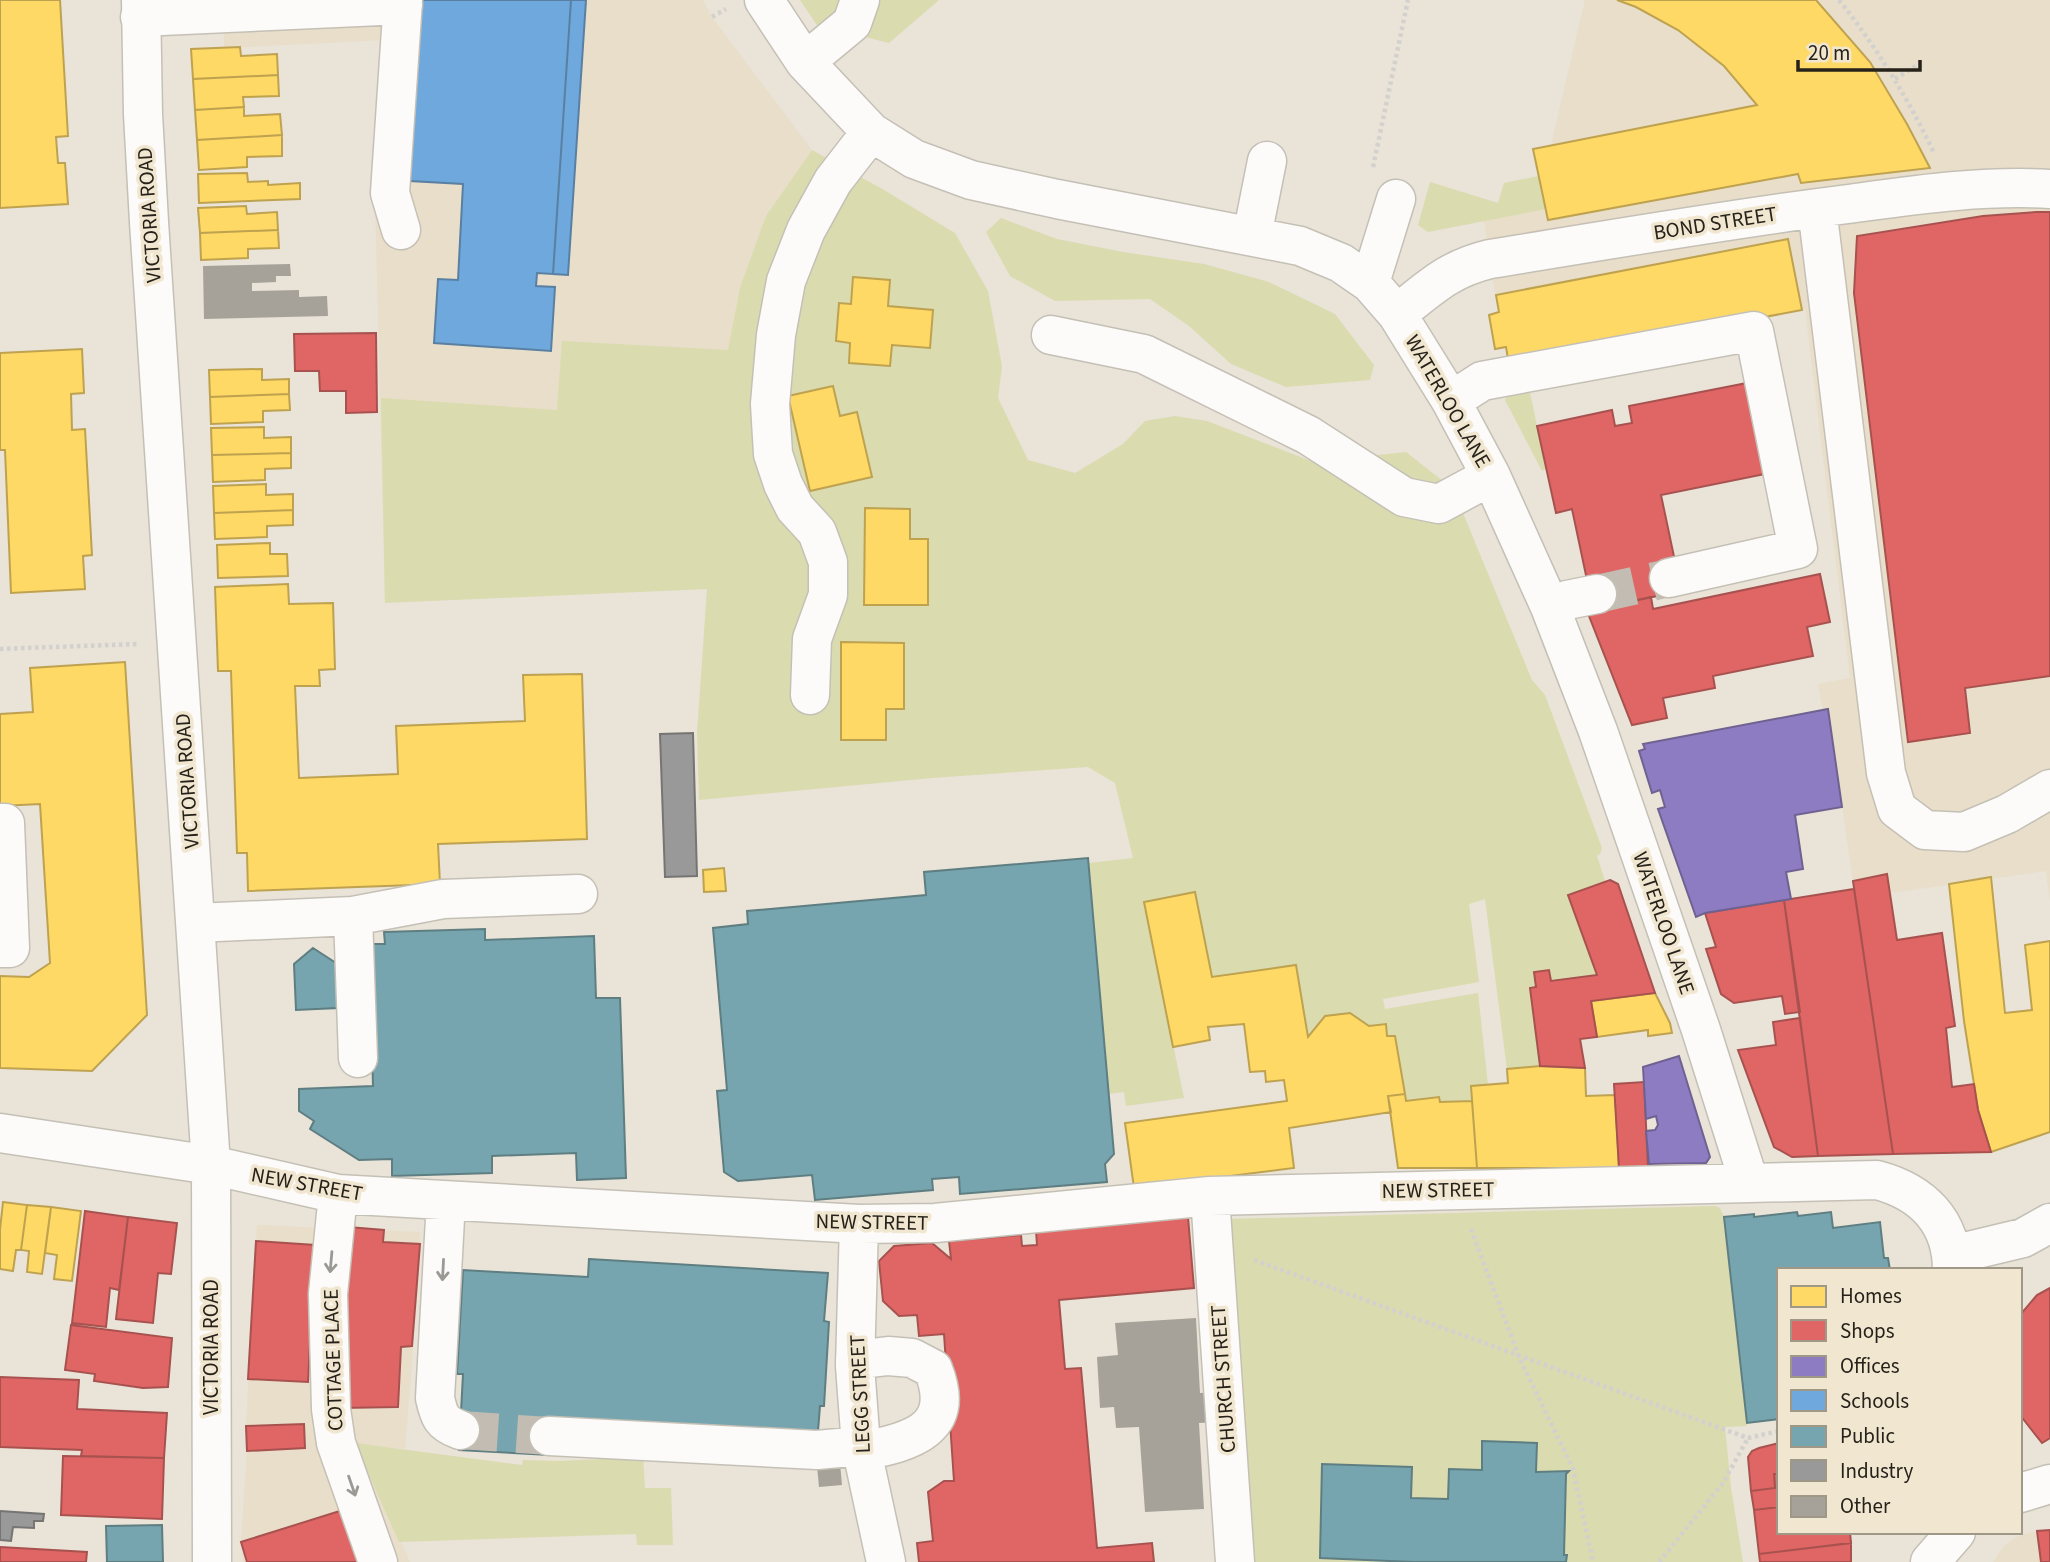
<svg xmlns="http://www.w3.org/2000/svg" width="2050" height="1562" font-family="'Source Sans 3',sans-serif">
<rect width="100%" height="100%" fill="#e9e3d8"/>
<path fill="#e8dec9" d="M224,0H703L712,17L812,150L766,216L728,350L385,603L375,195L384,40L224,48Z
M1585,0H2050V901L2046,871L1890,893L1886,874L1853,881L1828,710L1823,711L1818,684L1850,678L1805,309L1509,365L1506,347L1495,349L1489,315L1498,312L1484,221L1546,209L1533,149L1551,145Z
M257,1225L420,1232L418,1288L405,1449L356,1444L410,1562H243L241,1542L247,1451L305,1448L304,1424L246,1426Z
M2050,1530V1562H1993L2003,1547L2014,1538L2028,1533Z"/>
<path fill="#dadbaf" d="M800,0H939L889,43L861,36L840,59Z
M812,150L884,190L955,233L988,291L1002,366L998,398L1028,460L1075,473L1123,444L1145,421L1175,416L1207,421L1329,468L1360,457L1406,452L1453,489L1532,680L1545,695L1602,848L1600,854L1597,856L1605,881L1568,896L1597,975L1551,981L1549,970L1534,972L1536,987L1530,988L1540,1066L1507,1069L1485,899L1469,904L1479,982L1383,999L1385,1009L1478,993L1488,1085L1471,1086L1472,1101L1440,1102L1439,1097L1406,1101L1395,1036H1387L1386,1024L1369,1026L1350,1014L1325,1016L1308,1037L1296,966L1212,977L1195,892L1144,903L1184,1098L1126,1106L1124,1092L1108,1094L1089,863L1133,858L1115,783L1088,767L932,778L699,800L697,734L707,589L385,603L381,398L557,410L562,341L728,350L740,288L766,216Z
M1539,176L1546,209L1428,232L1418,225L1430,182L1498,203L1504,183Z
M1001,218L1057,239L1123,252L1204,264L1269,282L1335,314L1374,365L1370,380L1286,387L1231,364L1189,326L1150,299L1055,301L1010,276L986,232Z
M1528,383L1546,469L1542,471L1505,400L1513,386Z
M1715,1206L1720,1208L1724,1217L1747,1426L1725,1427L1731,1488L1743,1562H1249L1229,1219Z
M355,1443L522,1465L523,1460L560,1461L643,1457L645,1488H671L673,1545H637L636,1534L399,1542Z"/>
<path fill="#ffd966" stroke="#bea24f" stroke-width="2" d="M0,0H60L68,136L56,137L58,163H65L68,204L0,208Z
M1617,0H1816L1870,62L1907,124L1930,168L1801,183L1798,174L1548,220L1533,149L1757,105L1724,66L1678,30L1636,7Z
M240,47L241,56L277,54L278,75L193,79L191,49Z
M278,75L279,96L243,97L244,107L195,110L193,79Z
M244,107V116L280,114L282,135L197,140L195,110Z
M282,135V156L247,157V167L199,170L197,140Z
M247,173L248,182L268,181V185L300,183V199L199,203L198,174Z
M246,206L247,214L277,212L278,230L200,233L198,208Z
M278,230L279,248L248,249V258L201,260L200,233Z
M1788,239L1802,310L1509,365L1506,347L1495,349L1489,315L1499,312L1496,295Z
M853,277L890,280L888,306L933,310L930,348L892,345L890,366L849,363L850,343L836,341L839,303L851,304Z
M82,349L84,393L71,394L72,430L85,429L92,555L83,556L85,589L11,593L5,450H0V353Z
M262,369V380L289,379V394L210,397L209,370Z
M833,386L840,416L857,412L872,477L810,491L788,396Z
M289,394L290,410L263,411V422L211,424L210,397Z
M264,427V438L291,437V453L212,455L211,428Z
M291,453V468L265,469V480L213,482L212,455Z
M266,484V495L293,494V510L214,513L213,486Z
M865,508L910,509V539H928V605H864Z
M293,510V525L267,526V537L215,539L214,513Z
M270,543V554H287L288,576L218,578L217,545Z
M288,584L289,604L333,603L335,669L319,670L320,686H295L299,778L398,774L396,726L525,721L523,675L582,674L587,839L438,844L440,884L248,891L247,853H237L231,671H218L215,587Z
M841,642L904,643V709H886V740H841Z
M125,662L147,1015L92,1071L0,1068V976L29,977L50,963L40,804L0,806V714L33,712L30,668Z
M724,868L726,891L704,892L703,870Z
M1991,877L2005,1013L2032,1010L2025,945L2050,941V1132L1991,1152L1978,1110L1974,1084L1964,1021L1949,884Z
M1195,892L1212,977L1296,965L1308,1037L1325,1016L1350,1013L1369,1026L1386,1024L1387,1036H1395L1405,1094L1388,1096L1391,1112L1289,1128L1294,1168L1134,1188L1125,1123L1287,1101L1284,1080L1266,1082L1265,1071L1250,1072L1244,1024L1208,1027L1210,1040L1173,1047L1144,902Z
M1655,993L1670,1023L1672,1033L1648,1036V1030L1597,1037L1591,1001Z
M1540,1066L1585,1068L1586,1096L1615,1095L1619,1168H1477L1471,1086L1508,1083L1507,1069Z
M1405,1094L1406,1101L1439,1097L1440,1102L1472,1101L1477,1168H1398L1388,1096Z
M3,1202L27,1205L21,1250H16L13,1271L0,1269V1230Z
M27,1205L51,1207L42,1274L27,1272L29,1251L21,1250Z
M51,1207L81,1211L72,1281L54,1279L57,1255L45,1253Z"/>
<path fill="#e06666" stroke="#a8524f" stroke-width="2" d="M2037,212H2050V676L1965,688L1970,733L1908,742L1854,293L1857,236L1983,216Z
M376,333L377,412L346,413V391H320L319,371H295L294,334Z
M1747,383L1765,474L1661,495L1676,566L1672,593L1600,608L1587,580L1572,509L1556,513L1537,426L1612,410L1615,426L1632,423L1629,406Z
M1820,574L1830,622L1807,627L1813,656L1713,676L1715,688L1663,698L1667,718L1632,725L1587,611L1651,597L1653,609Z
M1887,874L1897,940L1942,933L1955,1026L1946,1028L1952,1087L1974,1084L1978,1110L1991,1152L1893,1154L1853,881Z
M1610,880L1618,884L1655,993L1591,1001L1597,1037L1580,1039L1585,1068L1540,1066L1530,988L1536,987L1534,972L1549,970L1551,981L1597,975L1568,895Z
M1854,889L1893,1154L1818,1156L1784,900Z
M1784,900L1800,1012L1785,1014L1782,996L1734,1003L1721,994L1706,949L1716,947L1705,913Z
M1800,1018L1818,1156L1792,1157L1774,1147L1738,1050L1776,1045L1773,1022Z
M1644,1082L1648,1168H1619L1614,1084Z
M85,1211L128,1217L119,1290L110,1288L106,1327L72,1323Z
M128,1217L177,1223L171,1274L158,1273L153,1323L116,1319Z
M1188,1217L1194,1288L1059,1300L1065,1369L1081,1368L1097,1548L1152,1543L1154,1562H919L917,1543L933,1541L928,1492L944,1481H954L944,1334L919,1336L917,1315L899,1316L883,1301L879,1261L894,1246L932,1243L951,1259L949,1241L1021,1235L1022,1246L1037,1245L1036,1230Z
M348,1227L384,1230L383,1242L420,1244L412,1346L401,1347L398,1407L341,1408Z
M256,1241L315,1245L308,1382L248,1379Z
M2050,1288V1438L2042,1443L2020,1415V1315L2037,1295Z
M71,1325L172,1338L168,1387L143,1388L94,1381L95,1374L65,1370Z
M0,1377L79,1380L77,1409L167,1413L164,1458L81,1456L82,1450L0,1447Z
M304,1424L305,1448L247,1451L246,1426Z
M1779,1443V1474H1774L1775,1488L1751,1491L1748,1457L1752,1451L1759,1448Z
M63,1456L164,1458L162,1519L61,1515Z
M1774,1474H1779V1507L1754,1510L1751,1491L1775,1488Z
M1779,1507V1532H1850L1851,1543L1759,1554L1754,1510Z
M346,1509L362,1562H247L241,1542Z
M2050,1530V1562H2041L2037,1531Z
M1851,1543V1562H1760L1759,1554Z
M0,1547L87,1552L86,1562H0Z"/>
<path fill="#8e7cc3" stroke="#6f6190" stroke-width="2" d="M1828,709L1842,807L1795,815L1803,869L1786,872L1791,899L1705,913L1696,917L1658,809L1665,807L1660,790L1652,793L1639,751L1645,749L1643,744Z
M1679,1056L1710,1157L1706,1163L1649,1164L1646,1131L1655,1130L1658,1125L1656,1116L1646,1119L1643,1067Z"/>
<path fill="#6fa8dc" stroke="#5980a2" stroke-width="2" d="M422,0H571L553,274L537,273L536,286L555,287L551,351L434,343L438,279L458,280L463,184L410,181Z
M571,0H586L568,275L553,274Z"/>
<path fill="#76a5af" stroke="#5e7e82" stroke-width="2" d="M1088,858L1114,1154L1105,1164L1107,1182L960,1194L959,1177L932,1179L933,1190L815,1200L812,1175L738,1181L724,1172L717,1091L727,1090L713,928L748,924L747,911L926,895L924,872Z
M485,929V940L594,936L596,998H620L626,1178L577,1180L576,1153L492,1156V1173L392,1176V1159L359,1160L310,1129L314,1121L299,1111V1089L373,1086L369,944H385L384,932Z
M313,948L336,963L338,1008L296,1010L294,964Z
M1797,1212L1798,1216L1831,1212L1833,1228L1880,1222L1884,1258H1888L1890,1270H1779V1419L1747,1423L1724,1217L1754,1214V1217Z
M589,1259L828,1273L824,1321L829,1322L824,1406H820L818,1431L724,1426V1434L684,1424L551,1417L549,1455L459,1450L463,1374H457L463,1270L588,1277Z
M1482,1441L1537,1443L1536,1472L1569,1471L1566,1474L1564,1555H1567L1566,1562H1413L1320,1558L1322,1464L1412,1467L1411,1498L1448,1499L1449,1469L1482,1470Z
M162,1525L163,1562H107L106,1526Z"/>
<path fill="#999" stroke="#767573" stroke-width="2" d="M693,733L697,876L665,877L660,734Z
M0,1511L44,1514L43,1521H34V1528L13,1527L11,1541L0,1540Z"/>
<path fill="#a7a299" d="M290,264L291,276H276V282L252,283V291L299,290V297L327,296L328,316L204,319L203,266Z
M1196,1318L1200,1393L1214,1392L1216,1422L1199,1423L1204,1509L1145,1512L1139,1427L1116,1428L1114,1407L1100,1408L1097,1357L1118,1355L1115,1323Z
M840,1463L842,1485L819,1487L817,1466Z"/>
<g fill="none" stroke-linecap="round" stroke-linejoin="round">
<path stroke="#c2bcb2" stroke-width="38" stroke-dasharray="38 19" stroke-linecap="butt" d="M1597,594L1669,578
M460,1430L549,1436"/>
<defs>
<path id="minor" d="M764,0L805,62L871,132L914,159L971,180L1057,199L1300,246L1341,263L1370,283L1397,314L1451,401L1491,476L1550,607L1598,731L1701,1030L1749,1182
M140,17L403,5
M805,62L852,23L860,0
M1817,208L1886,773L1897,809L1925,830L1964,832L2007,814L2050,789
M401,230L390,193L403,0
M1252,236L1267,161
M1370,283L1396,199
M1397,314C1430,288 1448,269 1490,259C1609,240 1728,219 1848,204C1915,195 1982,185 2050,189
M1051,335L1144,354L1308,435L1404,497L1439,504L1491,476
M1451,401L1482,381L1754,331L1798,549L1669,578
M1550,607L1567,600L1597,594
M810,695L812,639L828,595V562L817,532L795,508L783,484L773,454L770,404L776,335L786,281L806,230L833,181L871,132
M0,823H5L10,948H0
M353,916L358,1058
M196,923L353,916L443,899L578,894
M211,1165L338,1194L859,1224L935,1223L1210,1196L1877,1180C1922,1192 1952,1221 1952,1270
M338,1194L328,1294L331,1409L336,1443L378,1562
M1210,1196L1235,1562
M446,1201L435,1398C439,1416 441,1423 460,1430
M859,1224L855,1366L861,1446L886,1562
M1952,1255L2023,1238L2050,1223
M855,1360L888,1356L912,1358L933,1369C957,1429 912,1442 862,1451
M549,1436L817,1450L861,1446
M2020,1493L2050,1484
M1930,1562L1956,1532"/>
<path id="major" d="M141,0L143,114L149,222L211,1165L212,1562
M0,1133L211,1165"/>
</defs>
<use href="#minor" stroke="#c5c0b6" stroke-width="41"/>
<use href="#major" stroke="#c5c0b6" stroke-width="41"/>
<path stroke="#d3d1ce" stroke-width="4.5" stroke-dasharray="3.5 3.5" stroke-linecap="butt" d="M1839,0C1877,48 1908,98 1934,153
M712,17L726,9
M1895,79L1919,64
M1373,167L1408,0
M0,649L139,644
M1471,1229L1519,1357L1573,1469L1593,1562
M1254,1260L1748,1438L1779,1431
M1659,1562L1723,1483L1748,1438"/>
<use href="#minor" stroke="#fcfbf9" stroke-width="38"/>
<use href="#major" stroke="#fcfbf9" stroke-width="38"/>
</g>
<defs><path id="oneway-shaft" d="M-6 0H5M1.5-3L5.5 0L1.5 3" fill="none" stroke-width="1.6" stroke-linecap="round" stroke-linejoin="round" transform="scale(1.75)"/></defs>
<g stroke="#9c9995">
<use href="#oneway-shaft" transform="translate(331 1262) rotate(95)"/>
<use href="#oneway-shaft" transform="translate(443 1270) rotate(93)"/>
<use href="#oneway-shaft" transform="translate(352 1486) rotate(71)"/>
</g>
<g text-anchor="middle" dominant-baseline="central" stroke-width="7" stroke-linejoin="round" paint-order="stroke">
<g font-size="21" fill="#26221a" stroke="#f1e6d0">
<text transform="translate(149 215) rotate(-94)">VICTORIA ROAD</text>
<text transform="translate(1715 223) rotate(-9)">BOND STREET</text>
<text transform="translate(1448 401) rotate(60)">WATERLOO LANE</text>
<text transform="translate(187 781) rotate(-94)">VICTORIA ROAD</text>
<text transform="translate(1664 923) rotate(71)">WATERLOO LANE</text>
<text transform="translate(307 1184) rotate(10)">NEW STREET</text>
<text transform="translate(1438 1190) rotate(-1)">NEW STREET</text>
<text transform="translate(872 1222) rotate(1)">NEW STREET</text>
<text transform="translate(211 1347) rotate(-90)">VICTORIA ROAD</text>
<text transform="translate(333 1360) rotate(-92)">COTTAGE PLACE</text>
<text transform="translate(1223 1379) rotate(-94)">CHURCH STREET</text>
<text transform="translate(860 1394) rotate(-93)">LEGG STREET</text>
</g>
</g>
<rect x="1777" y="1268" width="245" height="266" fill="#f1e6d0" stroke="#a09887" stroke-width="2"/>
<rect x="1791" y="1286" width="35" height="21" fill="#ffd966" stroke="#a09887" stroke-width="2"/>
<text x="1840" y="1303" font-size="21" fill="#26221a">Homes</text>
<rect x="1791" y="1320" width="35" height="21" fill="#e06666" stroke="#a09887" stroke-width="2"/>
<text x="1840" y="1338" font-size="21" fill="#26221a">Shops</text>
<rect x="1791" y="1356" width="35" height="21" fill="#8e7cc3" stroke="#a09887" stroke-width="2"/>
<text x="1840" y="1373" font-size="21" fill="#26221a">Offices</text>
<rect x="1791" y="1390" width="35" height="21" fill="#6fa8dc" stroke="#a09887" stroke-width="2"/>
<text x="1840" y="1408" font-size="21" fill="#26221a">Schools</text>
<rect x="1791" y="1426" width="35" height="21" fill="#76a5af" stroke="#a09887" stroke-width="2"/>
<text x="1840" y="1443" font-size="21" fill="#26221a">Public</text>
<rect x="1791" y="1460" width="35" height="21" fill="#999999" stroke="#a09887" stroke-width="2"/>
<text x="1840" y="1478" font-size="21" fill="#26221a">Industry</text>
<rect x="1791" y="1496" width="35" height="21" fill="#a7a299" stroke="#a09887" stroke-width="2"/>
<text x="1840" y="1513" font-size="21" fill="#26221a">Other</text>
<path d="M1798 60v10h122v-10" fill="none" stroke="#26221a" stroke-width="3.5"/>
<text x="1808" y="60" font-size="21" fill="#26221a" stroke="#f1e6d0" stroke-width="5" paint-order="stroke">20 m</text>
</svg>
